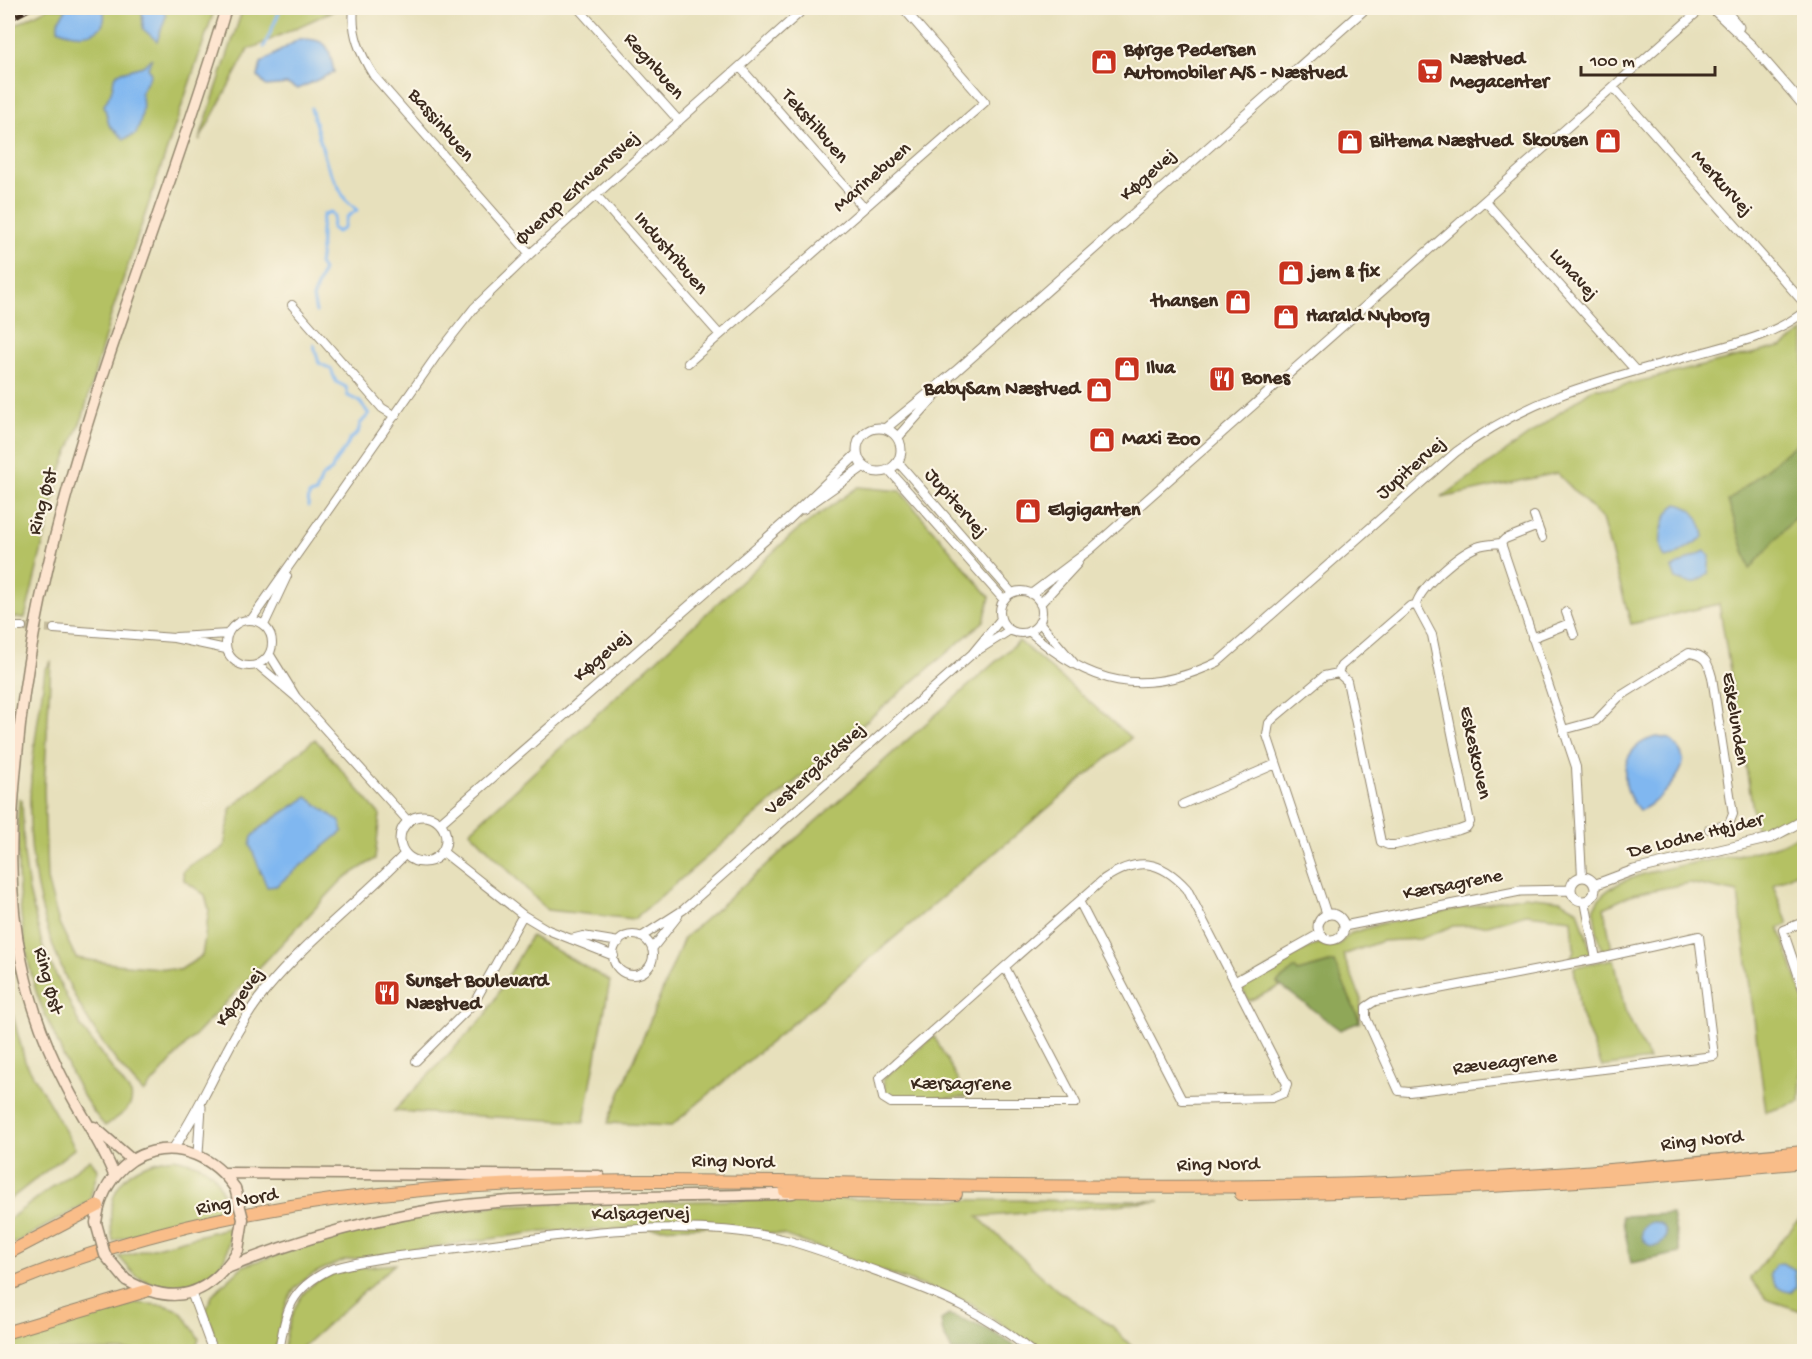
<svg xmlns="http://www.w3.org/2000/svg" width="1812" height="1359" font-family="'Gochi Hand',sans-serif">
<rect width="100%" height="100%" fill="#fcf5e5"/>
<filter id="ink" filterUnits="userSpaceOnUse"><feTurbulence type="fractalNoise" baseFrequency=".0167" numOctaves="2"/><feDisplacementMap in="SourceGraphic" scale="12" xChannelSelector="R" yChannelSelector="G"/><feConvolveMatrix kernelMatrix="1 2 1 2 8 2 1 2 1" color-interpolation-filters="sRGB"/></filter>
<filter id="wash" filterUnits="userSpaceOnUse"><feTurbulence type="fractalNoise" baseFrequency=".008" numOctaves="4" result="noise"/><feDisplacementMap in="SourceGraphic" scale="24" xChannelSelector="R" yChannelSelector="G"/><feGaussianBlur stdDeviation="1.35" result="paint"/><feColorMatrix in="noise" values="0 0 0 0 0 0 0 0 0 0 0 0 0 0 0 0 0 1.4 0 .05"/><feComposite in="paint" operator="in"/></filter>
<g filter="url(#wash)">
<rect width="100%" height="100%" fill="#e7e0bc"/>
<path fill="#b4c163" stroke="#787640" stroke-width="1.5" fill-rule="evenodd" d="M48,8H215L111,315L83,416L61,470L25,618L8,617V29Z
M243,8H339L248,50L199,141Z
M1804,331V810L1786,826L1757,834L1719,604L1631,624L1602,519L1557,473L1441,498L1594,388H1612L1784,346Z
M858,487L900,491L990,597L984,621L634,919L547,910L470,831L796,531Z
M1019,641L1131,738L671,1126L608,1123L684,938Z
M51,662L44,789L47,880L59,923L76,958L115,964L180,970L202,956L209,910L205,895L184,880L183,871C200,855 208,860 224,847L231,808L315,739L380,815L375,859L343,879L182,1049L144,1093C68,1014 26,907 30,797C31,755 40,712 45,670ZM307,797L342,831L276,886L260,873V828Z
M19,798L22,800L24,855L29,891L43,948L81,1027L131,1094C135,1109 116,1118 105,1126C83,1102 68,1069 56,1039C48,1020 39,1004 34,984C17,924 16,860 19,798Z
M1804,831V868L1773,885L1788,924L1779,928L1804,1000L1800,1102L1766,1112L1738,893L1690,883L1633,894L1604,908L1612,950L1602,952C1600,940 1592,919 1595,907C1611,857 1765,866 1804,831Z
M1524,896L1560,900L1578,910L1592,955L1570,959L1574,951L1572,919L1526,914L1488,925L1453,926L1420,939L1382,941L1343,955L1361,999L1360,1022L1333,962L1298,972L1295,969L1277,983L1281,986L1249,1001L1239,984L1318,943L1328,946L1339,945L1349,934L1380,924Z
M531,936L610,981L584,1122L394,1111L485,1016Z
M1614,959L1625,1010L1649,1060L1602,1067L1580,1012L1574,967Z
M8,998L25,1061L75,1148L8,1201Z
M934,1036L967,1097L893,1100L886,1095L883,1079Z
M174,1158C212,1166 217,1172 227,1209L113,1241C103,1190 124,1164 174,1158Z
M90,1159L98,1170L89,1202L8,1247V1220Z
M808,1199L1160,1201L978,1217L1057,1290L1112,1326L1136,1351H1035L1012,1331L970,1303L784,1235L715,1226L538,1232L346,1260C324,1268 296,1278 287,1302C281,1318 281,1336 274,1351H219L206,1310L213,1294L243,1266L340,1234L422,1216L499,1205Z
M1802,1216L1804,1224V1312L1766,1299L1750,1278Z
M231,1227C229,1236 229,1251 224,1259C205,1288 167,1294 138,1277C131,1272 125,1263 119,1257Z
M395,1264L298,1351L283,1352C295,1274 324,1271 395,1264Z
M136,1303C177,1306 178,1303 199,1339L195,1351H8V1339Z"/>
<path fill="#8fa759" stroke="#65683c" stroke-width="1.5" d="M1804,437V507L1750,569L1728,501Z
M1334,962L1360,1022L1340,1030L1277,983L1295,968L1298,972Z
M1672,1214L1680,1253L1631,1263L1622,1216Z
M949,1315C974,1322 1002,1335 1021,1351H952L943,1333L941,1320Z"/>
<path fill="#80b7f0" stroke="#5e7087" stroke-width="1.5" d="M67,8H103C112,37 76,39 58,29V21Z
M142,8H163L166,16L157,41L143,29Z
M299,39C330,38 329,48 334,72L298,89L287,84L266,86L258,77L261,63Z
M152,58L148,68L151,74L141,93C145,106 141,122 136,134L124,139L109,125L104,105C110,95 113,90 114,78L118,73L143,66Z
M1677,504C1694,506 1702,522 1704,537L1674,556L1665,558C1656,543 1662,513 1677,504Z
M1705,551L1710,556L1708,574C1696,585 1691,585 1676,579L1672,568Z
M1657,737L1670,739C1676,745 1682,751 1683,759C1685,774 1653,808 1639,810C1616,784 1620,744 1657,737Z
M307,797L340,822L343,831L276,886L267,887L250,845L252,837L260,828Z
M1642 1234a12 12 0 1 1 24 0a12 12 0 1 1-24 0Z
M1783,1263L1795,1270L1796,1286L1791,1292C1779,1291 1774,1285 1770,1274L1776,1264Z"/>
<g fill="none" stroke-linecap="round" stroke-linejoin="round">
<path stroke="#80b7f0" stroke-width="3" d="M264,47L281,8
M311,108L327,165L345,199L357,210L347,217L343,229L337,232L332,228L334,216L331,212L324,214C318,228 323,248 319,264L323,270L313,298L316,312
M308,506L309,495L316,493L322,477L332,470C334,457 347,452 349,440L358,433L360,424L369,414L359,401L348,396L346,387L336,382L331,369L319,363L314,345"/>
</g>
</g>
<g filter="url(#ink)">
<g fill="none" stroke-linecap="round" stroke-linejoin="round">
<path stroke="#c5bc9c" stroke-width="8" stroke-dasharray="8 4" stroke-linecap="butt" d="M22,627L54,629"/>
<defs>
<path id="minor" d="M354,8C351,33 360,54 374,76L530,254
M578,8L679,121
M740,67L864,208
M1613,87L1804,303
M596,195L720,335
M1485,201L1636,371
M292,305L382,408L395,416
M688,363L985,102L903,8
M898,462L1012,593
M889,470L1004,600
M1534,516L1542,538
M1501,543L1505,539L1538,526
M1000 612a21 21 0 1 1 42 0a21 21 0 1 1-42 0Z
M1031,594L1091,549L1702,8
M1040,604L1078,563
M1566,612L1570,623
M226 643a23 23 0 1 1 46 0a23 23 0 1 1-46 0Z
M251,620L437,355L474,308L530,254L805,8
M1039,622L1074,663
M264,625L287,576
M8,627H22
M54,629L174,638L226,649
M1029,631C1089,685 1143,698 1218,662L1456,452C1529,397 1600,381 1686,357C1727,345 1770,338 1804,312
M176,637L228,634
M1532,638L1570,623L1574,635
M972,654L1010,630
M270,655L296,697L408,821
M258,665L296,697
M1338,673L1341,666L1410,606L1416,605C1420,587 1459,554 1477,547C1484,544 1493,544 1501,543L1576,767L1582,876
M1563,730L1596,721L1619,697L1689,653C1705,655 1708,662 1712,677L1733,814L1729,824L1709,829
M1183,804L1276,764
M443,852L523,915L548,930L614,956
M1585,901L1596,959L1375,1001L1366,1007V1018L1399,1091L1409,1092L1714,1056L1699,936L1596,959
M1327,915L1267,735L1269,723L1274,718L1324,676L1338,673L1347,681L1381,842L1388,845H1395L1459,830L1467,827L1470,822L1432,635L1416,605
M1804,922L1783,930L1804,992
M613 955a20 20 0 1 1 40 0a20 20 0 1 1-40 0Z
M641,937L683,910L972,654L1001,619
M571,939L583,936L619,942
M652,949L678,916
M1005,967L1076,1103H891L883,1098L879,1078L1104,879C1137,857 1160,859 1187,889L1287,1084L1284,1093L1272,1098L1182,1100L1079,901
M416,1061L474,1003L523,915
M191,1292L213,1352
M279,1352C286,1309 290,1289 331,1269C374,1257 421,1254 465,1248C561,1234 691,1216 786,1240C819,1249 852,1262 884,1274C940,1294 986,1313 1032,1352"/>
<path id="tertiary" d="M1712,8L1752,46L1804,106
M1723,8L1739,27
M857 450a22 22 0 1 1 44 0a22 22 0 1 1-44 0Z
M886,428L956,371L1366,8
M898,437L948,381
M803,509L864,466
M400 839a23 23 0 1 1 46 0a23 23 0 1 1-46 0Z
M440,823L789,519L857,454
M1571 889a12 12 0 1 1 24 0a12 12 0 1 1-24 0Z
M1594,885L1634,870L1771,838L1804,820
M1318 927a13 13 0 1 1 26 0a13 13 0 1 1-26 0Z
M1344,926L1520,891L1571,890
M1235,982L1320,934
M173,1149C208,1099 226,1039 265,991C307,940 360,901 405,854
M198,1154L201,1107"/>
<path id="secondary" d="M94,1127L132,1160
M225,1173L599,1176
M114,1175C102,1144 83,1118 68,1089C47,1049 31,1007 22,963C7,895 10,824 17,755C40,490 152,259 226,8
M96,1223C106,1144 190,1123 235,1188
M227,1268C312,1234 405,1209 497,1202C595,1194 695,1199 793,1193
M126,1280C173,1307 210,1297 238,1250"/>
<path id="primary" d="M8,1253L98,1206
M8,1332L146,1291"/>
<path id="trunk" d="M785,1191L956,1194
M1241,1194C1430,1192 1617,1181 1804,1162
M8,1285C328,1151 675,1184 1014,1186C1153,1187 1293,1188 1433,1181C1557,1176 1681,1164 1804,1152"/>
</defs>
<use href="#minor" stroke="#91856d" stroke-width="10"/>
<use href="#tertiary" stroke="#91856d" stroke-width="11"/>
<use href="#secondary" stroke="#91856d" stroke-width="13"/>
<use href="#primary" stroke="#91856d" stroke-width="14"/>
<use href="#trunk" stroke="#91856d" stroke-width="14"/>
<use href="#minor" stroke="#fff" stroke-width="8"/>
<use href="#tertiary" stroke="#fff" stroke-width="9"/>
<use href="#secondary" stroke="#fde5d0" stroke-width="10"/>
<use href="#primary" stroke="#f9bd89" stroke-width="12"/>
<use href="#trunk" stroke="#f9bd89" stroke-width="12"/>
<defs>
<path id="rail" d="M8,20L31,8"/>
</defs>
<use href="#rail" stroke="#3b2a1e" stroke-width="5"/>
<use href="#rail" stroke="#fcf5e5" stroke-width="3" stroke-dasharray="9" stroke-linecap="butt"/>
<defs>
<path id="secondary-bridge" d="M235,1188L243,1219L238,1250
M96,1223L105,1255L126,1280"/>
</defs>
<use href="#secondary-bridge" stroke="#91856d" stroke-width="13" stroke-linecap="butt"/>
<use href="#secondary-bridge" stroke="#fde5d0" stroke-width="10"/>
</g>
</g>
<defs>
<symbol id="shop-square" viewBox="-11 -11 22 22"><rect x="-9" y="-9" width="18" height="18" rx="4" fill="#c8321e" stroke="#fcf5e5"/><path d="M-5-2.5h2.3a2.7 3.5 0 0 1 5.4 0H5L5.5 6h-11ZM-1.5-2.5h3a1.5 2.3 0 0 0-3 0Z" fill="#fff"/></symbol>
<symbol id="supermarket-square" viewBox="-11 -11 22 22"><rect x="-9" y="-9" width="18" height="18" rx="4" fill="#c8321e" stroke="#fcf5e5"/><path d="M-6-5.5h2.5l.6 2H6L4.5 2H-2.5L-4.4-4H-6ZM-1.5 3.2a1.3 1.3 0 1 0 .1 0ZM3 3.2a1.3 1.3 0 1 0 .1 0Z" fill="#fff"/></symbol>
<symbol id="restaurant-square" viewBox="-11 -11 22 22"><rect x="-9" y="-9" width="18" height="18" rx="4" fill="#c8321e" stroke="#fcf5e5"/><path d="M-5-6h1v4h1v-4h1v4h1v-4h1v5L-1.5 .5V6h-2V.5L-5-1ZM5-6V6H3V1.5H1.5Q1.5-4 5-6Z" fill="#fff"/></symbol>
</defs>
<g fill-rule="evenodd">
<use href="#shop-square" x="1089" y="47" width="30" height="30"/>
<use href="#supermarket-square" x="1415" y="56" width="30" height="30"/>
<use href="#shop-square" x="1593" y="126" width="30" height="30"/>
<use href="#shop-square" x="1335" y="127" width="30" height="30"/>
<use href="#shop-square" x="1276" y="258" width="30" height="30"/>
<use href="#shop-square" x="1223" y="287" width="30" height="30"/>
<use href="#shop-square" x="1271" y="302" width="30" height="30"/>
<use href="#shop-square" x="1112" y="354" width="30" height="30"/>
<use href="#restaurant-square" x="1207" y="364" width="30" height="30"/>
<use href="#shop-square" x="1084" y="375" width="30" height="30"/>
<use href="#shop-square" x="1087" y="425" width="30" height="30"/>
<use href="#shop-square" x="1013" y="496" width="30" height="30"/>
<use href="#restaurant-square" x="372" y="978" width="30" height="30"/>
</g>
<g text-anchor="middle" dominant-baseline="central" stroke-width="4.5" stroke-linejoin="round" paint-order="stroke">
<g font-size="20" font-weight="bold" fill="#3b2a1e" stroke="#fcf5e5" text-anchor="start">
<text x="1124" y="51">Børge Pedersen<tspan x="1124" dy="23">Automobiler A/S - Næstved</tspan></text>
<text x="1450" y="60">Næstved<tspan x="1450" dy="23">Megacenter</tspan></text>
<text x="1588" y="141" text-anchor="end">Skousen</text>
<text x="1370" y="142">Biltema Næstved</text>
<text x="1310" y="273">jem &amp; fix</text>
<text x="1218" y="302" text-anchor="end">thansen</text>
<text x="1306" y="317">Harald Nyborg</text>
<text x="1146" y="369">Ilva</text>
<text x="1242" y="379">Bones</text>
<text x="1080" y="390" text-anchor="end">BabySam Næstved</text>
<text x="1122" y="440">Maxi Zoo</text>
<text x="1048" y="511">Elgiganten</text>
<text x="406" y="982">Sunset Boulevard<tspan x="406" dy="23">Næstved</tspan></text>
</g>
<g font-size="20" fill="#3b2a1e" stroke="#fcf5e5">
<text transform="translate(653 67) rotate(49)">Regnbuen</text>
<text transform="translate(440 126) rotate(49)">Bassinbuen</text>
<text transform="translate(814 127) rotate(49)">Tekstilbuen</text>
<text transform="translate(1149 176) rotate(-42)">Køgevej</text>
<text transform="translate(873 178) rotate(-41)">Marinebuen</text>
<text transform="translate(1721 184) rotate(48)">Merkurvej</text>
<text transform="translate(578 189) rotate(-42)">Øverup Erhvervsvej</text>
<text transform="translate(670 254) rotate(49)">Industribuen</text>
<text transform="translate(1573 275) rotate(48)">Lunavej</text>
<text transform="translate(1412 469) rotate(-41)">Jupitervej</text>
<text transform="translate(44 502) rotate(-75)">Ring Øst</text>
<text transform="translate(955 504) rotate(49)">Jupitervej</text>
<text transform="translate(603 657) rotate(-41)">Køgevej</text>
<text transform="translate(1734 719) rotate(81)">Eskelunden</text>
<text transform="translate(1474 753) rotate(78)">Eskeskoven</text>
<text transform="translate(816 770) rotate(-42)">Vestergårdsvej</text>
<text transform="translate(1696 837) rotate(-14)">De Lodne Højder</text>
<text transform="translate(1453 886) rotate(-11)">Kærsagrene</text>
<text transform="translate(47 981) rotate(75)">Ring Øst</text>
<text transform="translate(241 998) rotate(-54)">Køgevej</text>
<text transform="translate(1505 1064) rotate(-7)">Ræveagrene</text>
<text x="961" y="1085">Kærsagrene</text>
<text transform="translate(1702 1142) rotate(-6)">Ring Nord</text>
<text transform="translate(733 1163) rotate(1)">Ring Nord</text>
<text transform="translate(1218 1166) rotate(-1)">Ring Nord</text>
<text transform="translate(237 1203) rotate(-11)">Ring Nord</text>
<text transform="translate(641 1215) rotate(-1)">Kalsagervej</text>
</g>
</g>
<rect width="1812" height="1359" fill="none" stroke="#fcf5e5" stroke-width="30"/>
<path d="M1581 66v9h134v-9" fill="none" stroke="#3b2a1e" stroke-width="3"/>
<text x="1590" y="66" font-size="18" fill="#3b2a1e" stroke="#fcf5e5" stroke-width="4.5" paint-order="stroke">100 m</text>
</svg>
